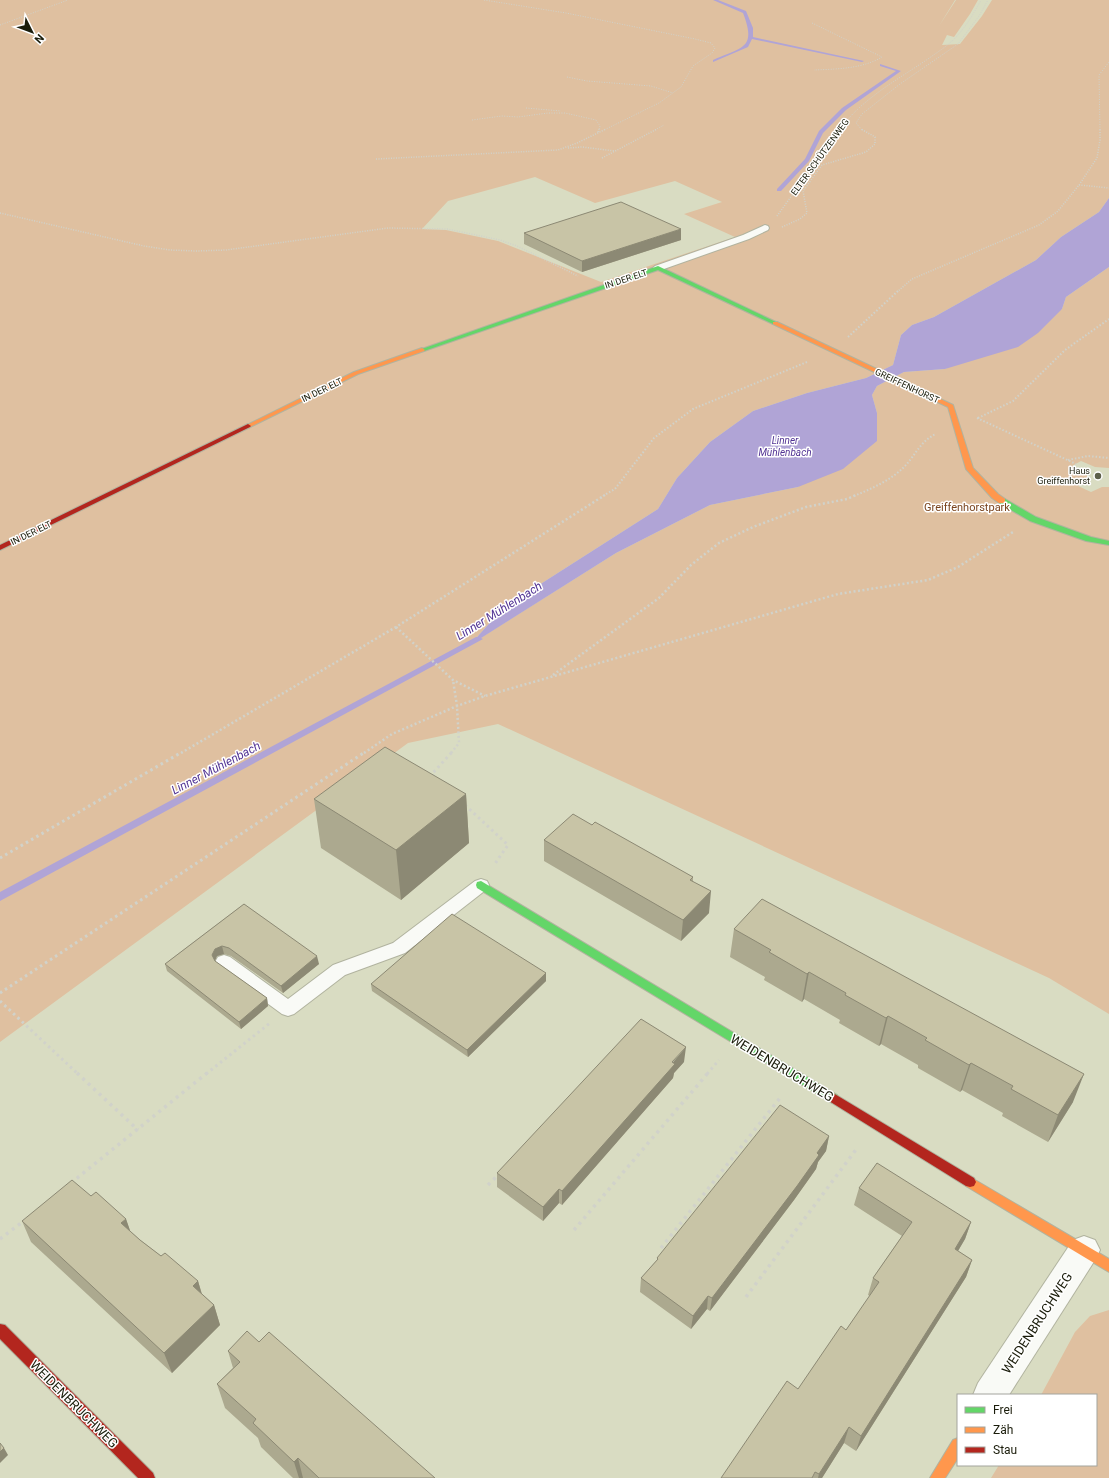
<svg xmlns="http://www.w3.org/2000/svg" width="1109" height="1478" font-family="Roboto,sans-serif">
<rect width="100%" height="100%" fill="#d9dcc2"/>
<path fill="#dfc0a0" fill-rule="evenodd" d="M0,0H955L939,26L956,0H978L970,14L954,37L947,35L942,45L960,44L982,16L992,0H1109V198L1099,212L1061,237L1036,260L934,317L912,325L901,335L893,365L866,378L807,393L753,411L710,442L677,478L658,509L503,608L471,644L616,553L710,505L798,487L877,413L872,395L877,386L904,372L945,369L1062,309L1066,297L1109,267V468L1095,467L1081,461L1072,466L1086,473L1088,480L1078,486L1091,492L1102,487H1109V1014L1049,978L498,724L408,743L0,1042ZM535,177L595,203L675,181L722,202L684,214L735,237L601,282L498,241L446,230L422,229L448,201Z
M1109,1310V1478H991L999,1465H1096V1395H1041L1075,1332L1090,1316Z"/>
<path fill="#b0a4d6" d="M1109,198V267L1066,297L1062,309L1038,333L1018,347L945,369L904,372L877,386L872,395L877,413V441L843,469L798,487L710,505L616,553L470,645L503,608L658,509L677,478L710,442L753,411L807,393L866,378L893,365L901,335L912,325L934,317L1036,260L1061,237L1099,212Z"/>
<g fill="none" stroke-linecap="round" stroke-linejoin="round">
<path fill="#b0a4d6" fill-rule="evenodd" d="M713,0H718L746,11L753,28V37L864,61L862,62L752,39L748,47L713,62V60C742,47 757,49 743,13Z
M880,64L901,71L846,110L823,133L809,161L781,191H777V189L805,159L819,131L842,108L896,71L880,66Z
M476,637H479L483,639L0,901V892Z"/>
<defs>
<path id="lane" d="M765,225L768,226L769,228L768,230L749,239L661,270H655L653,268L655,266L743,235Z
M481,879L487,881L489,885L487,889L405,953L345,975L294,1014L288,1016L282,1014L218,967L215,962L218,957L224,955L230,957L288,999L333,965L393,943L475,881Z"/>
<path id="street" d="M1084,1236L1095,1240L1100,1250L1095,1260L1009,1395H973L978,1383L1073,1240Z"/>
<path id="fast" d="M658,266L778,323L773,324L658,270L424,351L419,350Z
M999,499H1005L1036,517L1091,537L1109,541V545L1086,541L1030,521L999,503Z
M481,881L837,1095L839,1098L837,1101L833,1103L829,1101L477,888L476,885L477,882Z"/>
<path id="slow" d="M773,322H777L953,405L973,468L998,494L1005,499V503H999L992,498L966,469L948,407L773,324Z
M422,348L425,350L424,351L358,374L250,427L248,428L245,426L354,372Z
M970,1177L1109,1259V1272L966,1186L964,1182L966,1178Z
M958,1438V1458L945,1478H930L953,1440Z"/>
<path id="jam" d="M248,424L251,426L250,427L0,550V545Z
M833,1093L974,1178L976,1182L974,1186L970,1187L966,1186L829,1101L827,1098L829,1095Z
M0,1324L5,1325L153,1473L155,1478H138L0,1339Z"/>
</defs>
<use href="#lane" stroke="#b1b39f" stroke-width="2"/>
<use href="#street" stroke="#b1b39f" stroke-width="2"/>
<use href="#fast" stroke="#b1b39f" stroke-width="2"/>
<use href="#slow" stroke="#b1b39f" stroke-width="2"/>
<use href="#jam" stroke="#b1b39f" stroke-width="2"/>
<path stroke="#d1d2ca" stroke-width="1" stroke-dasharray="1 1.5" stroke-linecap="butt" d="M484,0L566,13L695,39L711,43L715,48L712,53L693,66L681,87L659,103L604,130
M812,23L882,57C862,69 836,69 814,70
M0,25L68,0
M567,77L587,81L651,86L673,93
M526,108L561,111
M472,120L502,116L518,117L548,113H565L596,120L600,126L599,130
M655,130L664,125
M839,130C861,100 895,81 925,61C936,53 948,46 957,36C967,25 974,13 981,0
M862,130L856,123L862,114L900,84L958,44L979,16L988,0
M1100,130L1099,75L1109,62"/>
<path stroke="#d1d2ca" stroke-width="1.5" stroke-dasharray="1 1.5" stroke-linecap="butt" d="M598,132L599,129
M568,148L582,147L615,151
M602,158L657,129
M376,159L558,150L577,143L606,129
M1079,185L1109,188
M0,213L144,246L170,250L196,251L226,250L388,228L447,229L500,240L517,246L578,276
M777,216L840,129
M782,227L800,219L807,213L803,191L822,165L866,152L875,144V137L861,129
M897,292L912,279L1039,225L1058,211L1079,185L1097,158L1100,140V129"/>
<path stroke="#d1d2ca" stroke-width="2" stroke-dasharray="1.5 2" stroke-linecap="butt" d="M848,337L898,291
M977,418L1076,464
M978,418L1013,401L1065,350L1109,319
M1068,460L1088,456L1109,458
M603,496L615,489L654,438L693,409L807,362
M854,496C871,489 891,480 904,467C915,456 921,440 936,434"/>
<path stroke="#d1d2ca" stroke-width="2.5" stroke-dasharray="2 2.5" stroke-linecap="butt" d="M396,627L453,680L485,696
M553,675L659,598L691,565L719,543L753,527L806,507L847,499L856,495
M181,753L396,627L605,495
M364,753L392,734L457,706L485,696L838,594L928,580L958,567L1013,532
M451,753L459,743L457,706L453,680"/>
<path stroke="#d1d2ca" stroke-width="3" stroke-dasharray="2.5 3.5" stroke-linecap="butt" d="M434,777L432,774L452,752
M465,805L508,845L494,865
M0,858L182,752
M0,993L365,752
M0,1001L78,1074
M206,1074L270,1023
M707,1074L719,1060"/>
<path stroke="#d1d2ca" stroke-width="3.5" stroke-dasharray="3 4.5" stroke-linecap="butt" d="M77,1073L138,1130
M71,1183L207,1073
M488,1185L499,1174
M574,1230L708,1073
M0,1239L25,1220
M661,1248L780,1098
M746,1297L858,1147"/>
<use href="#lane" fill="#f9faf6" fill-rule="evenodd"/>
<use href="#street" fill="#f9faf6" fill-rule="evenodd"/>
<use href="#fast" fill="#63d668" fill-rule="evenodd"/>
<use href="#slow" fill="#ff974d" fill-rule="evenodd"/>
<use href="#jam" fill="#b3261e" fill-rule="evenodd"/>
</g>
<path fill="#aca98f" d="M524,233L681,240L582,272L524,244Z
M466,794L469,843L401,900L321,848L314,799Z
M592,825L693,877V881L709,913L681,941L544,861V840Z
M244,904L319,964L283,993L231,956L224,954L217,956L215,960V961L267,998L268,1006L241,1029L167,971L165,964Z
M734,929L1073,1102L1048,1142L1002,1116L1003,1113L962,1090L960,1092L918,1068V1065L881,1044L879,1046L839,1023L840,1020L804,999L802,1002L764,980L765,977L730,957Z
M546,973V981L468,1057L372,991L371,984Z
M684,1062L674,1073L673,1078L562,1205L559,1203L543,1221L497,1187V1173Z
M829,1136L826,1151L818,1162L816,1169L794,1200L710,1311L707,1309L691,1329L640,1292L641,1278L657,1260V1258Z
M859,1188L971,1222L965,1239L958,1251L972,1260L966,1277L856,1451L844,1443L822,1478H721L798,1389L846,1330L870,1296L868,1295L873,1278L902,1236L854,1205Z
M91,1196L126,1219L130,1231L140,1240L161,1256L198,1281L202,1294L214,1305L220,1325L172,1373L31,1242L22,1221Z
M259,1342L435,1478H293L261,1447L258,1438L225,1408L217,1384L233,1368L228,1351Z"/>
<path fill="#8c8974" d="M681,229V240L582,272V261Z
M466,794L469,843L401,900L396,850Z
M711,891L709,913L681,941L683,920Z
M222,946L224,954L217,956L214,963L212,955L215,949Z
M317,956L319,964L283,993L281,986Z
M809,972L804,999L802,1002L807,974Z
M546,973V981L468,1057L467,1050Z
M267,998L268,1006L241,1029L239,1022Z
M888,1016L881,1044L879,1046L886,1018Z
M686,1047L684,1062L674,1073L673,1078L562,1205V1191Z
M971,1063L962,1090L960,1092L969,1065Z
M1084,1074L1073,1102L1048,1142L1058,1115Z
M829,1136L826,1151L818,1162L816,1169L794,1200L710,1311L712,1298Z
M559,1189V1203L543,1221V1207Z
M126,1219L133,1239L121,1223Z
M971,1222L965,1239L949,1266L955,1249Z
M972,1260L966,1277L856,1451L861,1436Z
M198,1281L204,1302L193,1286Z
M708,1296L707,1309L691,1329L693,1316Z
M214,1305L220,1325L172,1373L164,1353Z
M849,1427L844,1443L822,1478H818L819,1474Z
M4,1448L8,1455L0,1463V1452Z
M298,1458L303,1478H299L294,1462Z"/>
<path fill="#c8c4a6" stroke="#8c8974" d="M621,202L681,229L582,261L524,233Z
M385,747L466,794L396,850L314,799Z
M573,814L592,825L595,822L693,877L690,880L711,891L683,920L544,840Z
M762,899L1084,1074L1058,1115L1011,1089L1013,1086L971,1063L969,1065L925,1040L927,1038L888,1016L886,1018L845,995L846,993L809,972L807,974L769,952L771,950L734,929Z
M244,904L317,956L281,986L229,948L222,946L215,949L212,955L215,961L267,998L239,1022L165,964Z
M452,914L546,973L467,1050L371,984Z
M641,1019L686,1047L672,1062L675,1064L562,1191L559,1189L543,1207L497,1173Z
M780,1105L829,1136L817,1153L819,1155L797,1186L712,1298L708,1296L693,1316L641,1278L658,1259L657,1258Z
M877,1163L971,1222L955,1249L972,1260L861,1436L849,1427L819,1474L815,1472L812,1478H721L787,1381L798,1389L841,1326L846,1330L879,1282L873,1278L912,1222L859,1188Z
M72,1180L91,1196L96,1192L126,1219L121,1223L140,1240L161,1256L165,1253L198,1281L193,1286L214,1305L164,1353L22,1221Z
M247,1331L259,1342L269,1332L435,1478H319L298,1458L294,1462L253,1423L256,1419L217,1384L240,1362L228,1351Z
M0,1443L4,1448L0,1452Z"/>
<circle fill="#5d5f4a" stroke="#fff" stroke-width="1.5" cx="1098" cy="476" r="4"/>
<g text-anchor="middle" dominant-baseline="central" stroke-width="3" stroke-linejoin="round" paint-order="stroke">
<g font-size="9" fill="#1a1c0a" stroke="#fff">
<text transform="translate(820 157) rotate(-54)">ELTER SCHÜTZENWEG</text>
<text transform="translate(626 279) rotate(-18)">IN DER ELT</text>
<text transform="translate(907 386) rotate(25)">GREIFFENHORST</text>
<text transform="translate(322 390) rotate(-26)">IN DER ELT</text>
<text transform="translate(31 533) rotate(-26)">IN DER ELT</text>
</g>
<g font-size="9" fill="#1a1c0a" stroke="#fff" text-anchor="end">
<text x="1090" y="471">Haus<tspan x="1090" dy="10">Greiffenhorst</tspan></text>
</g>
<g font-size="10" font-style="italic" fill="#523494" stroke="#fff">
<text x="785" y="440">Linner<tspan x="785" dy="12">Mühlenbach</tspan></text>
</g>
<g font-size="11" fill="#79441e" stroke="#fff">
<text x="967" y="507">Greiffenhorstpark</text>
</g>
<g font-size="12" font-style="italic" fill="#523494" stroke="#fff">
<text transform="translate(499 611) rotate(-32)">Linner Mühlenbach</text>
<text transform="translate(216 768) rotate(-28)">Linner Mühlenbach</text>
</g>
<g font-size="13" fill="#1a1c0a" stroke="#fff">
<text transform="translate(782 1068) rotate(31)">WEIDENBRUCHWEG</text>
<text transform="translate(1037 1323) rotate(-57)">WEIDENBRUCHWEG</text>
<text transform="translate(74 1404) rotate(45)">WEIDENBRUCHWEG</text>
</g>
</g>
<rect x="957" y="1394" width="140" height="72" fill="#ffffff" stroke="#a3a49d"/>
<rect x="965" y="1407" width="20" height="6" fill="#63d668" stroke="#a3a49d"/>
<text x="993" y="1414" font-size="12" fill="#1a1c0a">Frei</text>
<rect x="965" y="1427" width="20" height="6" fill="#ff974d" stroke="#a3a49d"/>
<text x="993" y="1434" font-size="12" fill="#1a1c0a">Zäh</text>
<rect x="965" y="1447" width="20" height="6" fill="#b3261e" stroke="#a3a49d"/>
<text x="993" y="1454" font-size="12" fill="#1a1c0a">Stau</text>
<g transform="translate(32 32) rotate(132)" stroke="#ffffff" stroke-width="3" paint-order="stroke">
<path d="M0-3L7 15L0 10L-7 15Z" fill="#1a1c0a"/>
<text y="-6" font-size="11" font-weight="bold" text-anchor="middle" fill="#1a1c0a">N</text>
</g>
</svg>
